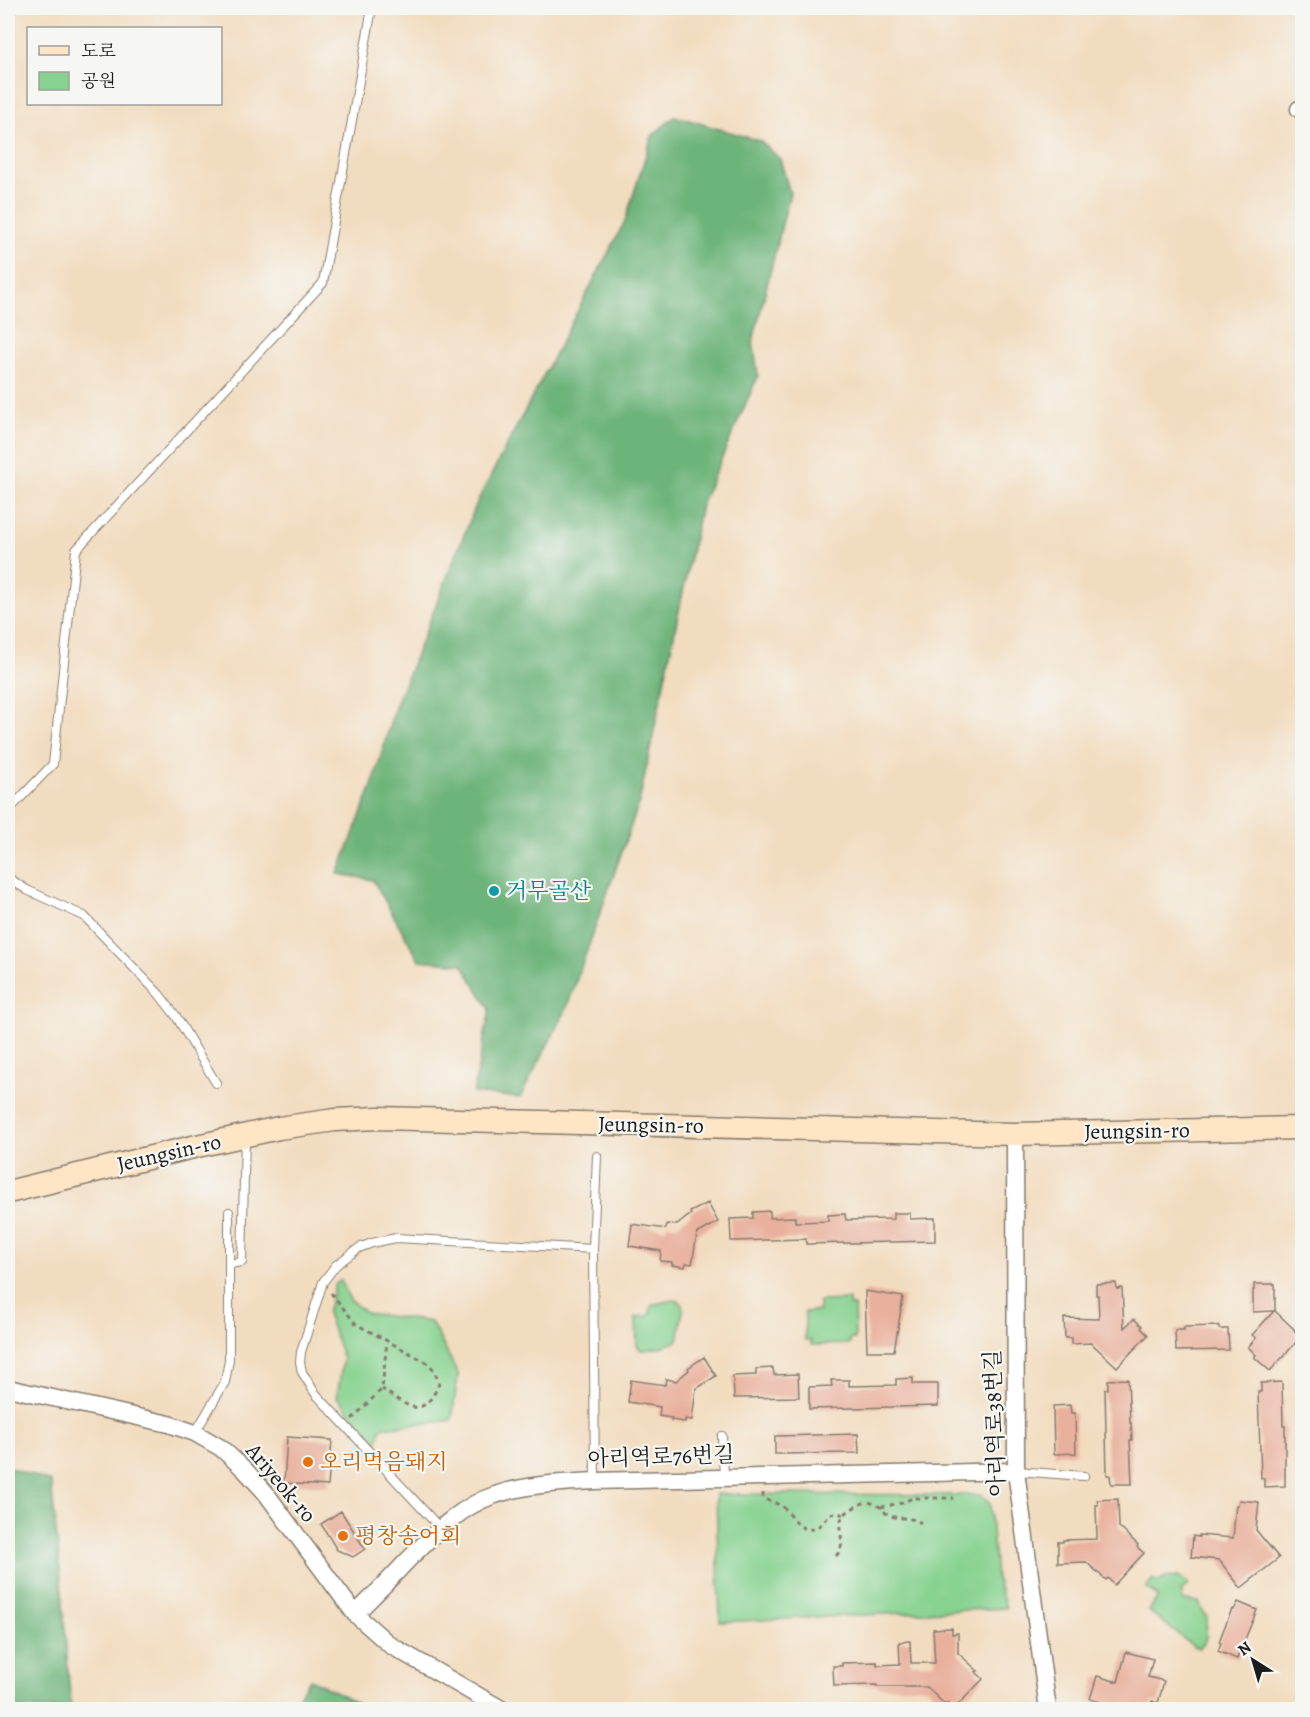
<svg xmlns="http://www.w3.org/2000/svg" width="1310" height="1717" font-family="Alegreya,'Noto Serif KR',serif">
<rect width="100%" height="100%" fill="#f6f6f2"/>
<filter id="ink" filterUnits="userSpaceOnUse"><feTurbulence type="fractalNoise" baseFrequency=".0167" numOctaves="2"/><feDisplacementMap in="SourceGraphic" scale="12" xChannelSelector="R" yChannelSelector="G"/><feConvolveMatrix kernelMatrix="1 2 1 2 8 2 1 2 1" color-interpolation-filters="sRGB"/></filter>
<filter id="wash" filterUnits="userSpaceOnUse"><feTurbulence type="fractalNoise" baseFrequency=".008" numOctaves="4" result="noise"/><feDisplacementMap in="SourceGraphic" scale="24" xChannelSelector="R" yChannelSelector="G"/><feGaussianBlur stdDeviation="1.35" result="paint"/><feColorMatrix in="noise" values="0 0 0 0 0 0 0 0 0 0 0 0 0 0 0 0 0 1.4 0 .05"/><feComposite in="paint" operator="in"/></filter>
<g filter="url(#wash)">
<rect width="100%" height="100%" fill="#f2dcbf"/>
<path fill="#87d290" stroke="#527756" stroke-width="1.5" d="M341,1280L350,1300L366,1313L431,1322L458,1374L452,1420L381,1428L377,1444L337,1397L343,1359L327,1313L335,1285Z
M673,1300C680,1300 682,1303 683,1310L678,1340C669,1346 652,1350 641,1350L637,1345L636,1317L649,1316L652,1305Z
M849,1300V1306H854L855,1339H850V1344L811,1345V1340H805V1312L819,1311V1301Z
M716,1494L981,1495L990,1504L996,1578L1006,1608L720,1622Z
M1177,1576L1189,1584L1182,1590V1599L1185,1601L1199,1602L1204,1615H1207L1206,1634L1207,1635L1203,1645L1199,1648L1194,1647L1149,1611L1158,1596L1146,1588L1153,1579L1156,1582L1166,1577L1177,1578Z"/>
<path fill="#6db47a" stroke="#44684b" stroke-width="1.5" d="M675,116L760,141L780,159L790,193L753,341L758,376L701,505L639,803L566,1010L520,1098L473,1093L490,1009L462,964L419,960L373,880L338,874L373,783L395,707L478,500L625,221L652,136Z
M8,1467L51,1482L61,1578L71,1709H8Z
M310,1679L370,1709H290Z"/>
<g id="blocks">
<path fill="#e9b19d" d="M708,1203L718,1222L697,1234L692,1264L686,1263L685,1267L672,1265V1262L660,1261L661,1251L629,1246L632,1224L666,1229L667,1224L677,1225L691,1214L690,1212Z
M770,1211V1218L795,1217V1222L828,1221V1215L845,1214L846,1220L893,1219V1213H910V1219L935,1218V1241L806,1244V1239L731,1241L730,1219L753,1218V1212Z
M1116,1283L1117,1289L1122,1288L1124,1328L1134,1319L1142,1326L1141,1328L1148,1335L1117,1367L1091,1343L1071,1344V1338H1065L1064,1318L1099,1319L1098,1295H1096V1284Z
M1254,1284H1275V1311L1295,1330L1294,1331L1300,1338L1270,1371L1254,1357L1256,1355L1248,1347L1256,1338L1252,1335L1274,1311L1253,1312V1290H1254Z
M865,1291L903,1297L894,1351H867Z
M1219,1326V1329H1228L1229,1350L1176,1351L1175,1330H1184V1327Z
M704,1357L716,1376L696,1389L692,1420L685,1419V1422L671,1420L672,1418L659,1416L660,1407L628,1402L631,1380L665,1385L666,1379L676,1381L689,1370L688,1368Z
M773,1368L774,1375L798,1374L799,1397L734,1398L733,1376L756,1375V1369Z
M913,1378V1384H938V1406L809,1409V1387L832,1386L831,1380H849V1386L896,1385V1379Z
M1128,1379L1130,1423H1131L1132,1440H1130L1132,1484H1111L1110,1475H1107L1105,1389H1108V1380Z
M1282,1382L1283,1426H1285V1486L1264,1487V1478H1261L1258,1392H1261V1383Z
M1070,1405L1071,1413H1075L1076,1453L1054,1454L1053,1406Z
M858,1434L859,1453L775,1454V1436Z
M287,1437L332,1440L328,1486L284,1483Z
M1118,1499L1119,1527L1138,1545L1137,1547L1144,1553L1114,1585L1108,1578L1106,1580L1086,1562L1058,1563V1542H1063V1540L1097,1539L1096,1505H1098L1097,1500Z
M1239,1500L1259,1502L1256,1530L1279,1558L1241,1588L1219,1560L1191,1557L1193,1536L1199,1537V1535L1233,1538L1236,1505H1238Z
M341,1511L365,1549L353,1557L337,1550L321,1524Z
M1238,1602L1257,1610L1237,1659L1218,1651L1221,1643L1219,1642L1223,1631L1232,1609L1234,1610Z
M952,1628V1634L958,1633V1653L978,1671L976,1672L983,1679L954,1709L947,1703L945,1705L927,1687H877V1685L834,1686L833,1666H842V1663L877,1662V1665L900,1664L899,1642L910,1641L911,1663H935L933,1629Z
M1126,1652L1153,1659L1148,1677L1164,1681L1158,1703L1152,1701L1150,1710H1127L1090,1699L1097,1676L1118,1682Z"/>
</g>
</g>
<g filter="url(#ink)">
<use href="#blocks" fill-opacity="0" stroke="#877c6e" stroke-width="1.5"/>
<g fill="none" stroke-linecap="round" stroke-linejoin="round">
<defs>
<path id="lane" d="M8,811L53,764L76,550L323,283L372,8
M8,875L10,879L27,890L84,916L159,994L176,1016L216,1083
M229,1264L242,1262L245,1136
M195,1433L225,1382L229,1360V1212
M722,1436L724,1477
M1016,1471L1084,1476
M595,1481L593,1249L597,1156
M440,1528L315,1393L302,1372L300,1362L301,1352L323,1282L336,1265L359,1248L372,1243L396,1238L593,1249"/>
<path id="street" d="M1299,109L1302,108
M1015,1134L1016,1471L1048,1710
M8,1388L169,1424L195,1433L221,1448L244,1469L265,1492L355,1614L390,1645L503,1710
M355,1614C373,1597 390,1579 407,1561C432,1536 460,1506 495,1495C527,1484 562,1483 595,1481L1016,1471"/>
<path id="secondary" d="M8,1192L197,1146L279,1128L335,1120L378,1118L1015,1134L1302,1128"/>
</defs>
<use href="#lane" stroke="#877c6e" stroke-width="10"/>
<use href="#street" stroke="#877c6e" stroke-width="19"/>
<use href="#secondary" stroke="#877c6e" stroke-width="25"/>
<path stroke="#877c6e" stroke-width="3" stroke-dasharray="4.5 4.5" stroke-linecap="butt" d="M331,1293L356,1324L428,1363L434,1370L439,1384C422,1422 408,1406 382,1389
M352,1419L382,1389L387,1341
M763,1493V1499C771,1501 777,1503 784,1508C792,1515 796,1528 809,1529C826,1530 826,1506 843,1515
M881,1507L901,1503L913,1498H954
M836,1556C853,1537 823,1523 857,1506C862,1503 868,1501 875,1504C881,1506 883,1512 889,1515C899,1520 911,1516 921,1523"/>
<use href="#lane" stroke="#fff" stroke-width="8"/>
<use href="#street" stroke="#fff" stroke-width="16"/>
<use href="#secondary" stroke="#fde5c5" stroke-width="22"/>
</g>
</g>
<circle fill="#0f9aa8" stroke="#f6f6f2" stroke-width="2" cx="494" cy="891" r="6"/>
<g fill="#e8710a" stroke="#f6f6f2" stroke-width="2">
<circle cx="308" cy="1462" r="6"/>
<circle cx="343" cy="1536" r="6"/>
</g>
<g text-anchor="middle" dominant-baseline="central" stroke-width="4.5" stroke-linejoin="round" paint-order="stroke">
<g font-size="22" fill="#0d838f" stroke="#f6f6f2" text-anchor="start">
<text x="506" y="891">거무골산</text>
</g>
<g font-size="22" fill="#1c1c1c" stroke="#f6f6f2">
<text transform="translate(651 1125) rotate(1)">Jeungsin-ro</text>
<text transform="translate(1137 1131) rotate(-1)">Jeungsin-ro</text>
<text transform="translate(169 1153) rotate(-13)">Jeungsin-ro</text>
<text transform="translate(995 1423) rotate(-92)">아리역로38번길</text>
<text transform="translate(661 1457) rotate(-2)">아리역로76번길</text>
<text transform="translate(281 1483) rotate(50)">Ariyeok-ro</text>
</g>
<g font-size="22" fill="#c56008" stroke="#f6f6f2" text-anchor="start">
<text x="320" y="1462">오리먹음돼지</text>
<text x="355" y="1536">평창송어회</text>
</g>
</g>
<rect width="1310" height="1717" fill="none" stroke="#f6f6f2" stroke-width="30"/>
<rect x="27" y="27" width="195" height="78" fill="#f6f6f2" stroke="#9f9f9c" stroke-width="1.5"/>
<rect x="39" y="46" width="30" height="9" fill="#fde5c5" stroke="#9f9f9c" stroke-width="1.5"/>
<text x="81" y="57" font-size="18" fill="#1c1c1c">도로</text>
<rect x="39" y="72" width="30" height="18" fill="#87d290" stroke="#9f9f9c" stroke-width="1.5"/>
<text x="81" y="87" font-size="18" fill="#1c1c1c">공원</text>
<g transform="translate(1253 1660) rotate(323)" stroke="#f6f6f2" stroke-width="4.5" paint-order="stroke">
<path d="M0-4.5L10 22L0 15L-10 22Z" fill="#1c1c1c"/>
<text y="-9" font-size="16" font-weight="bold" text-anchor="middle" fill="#1c1c1c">N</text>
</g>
</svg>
